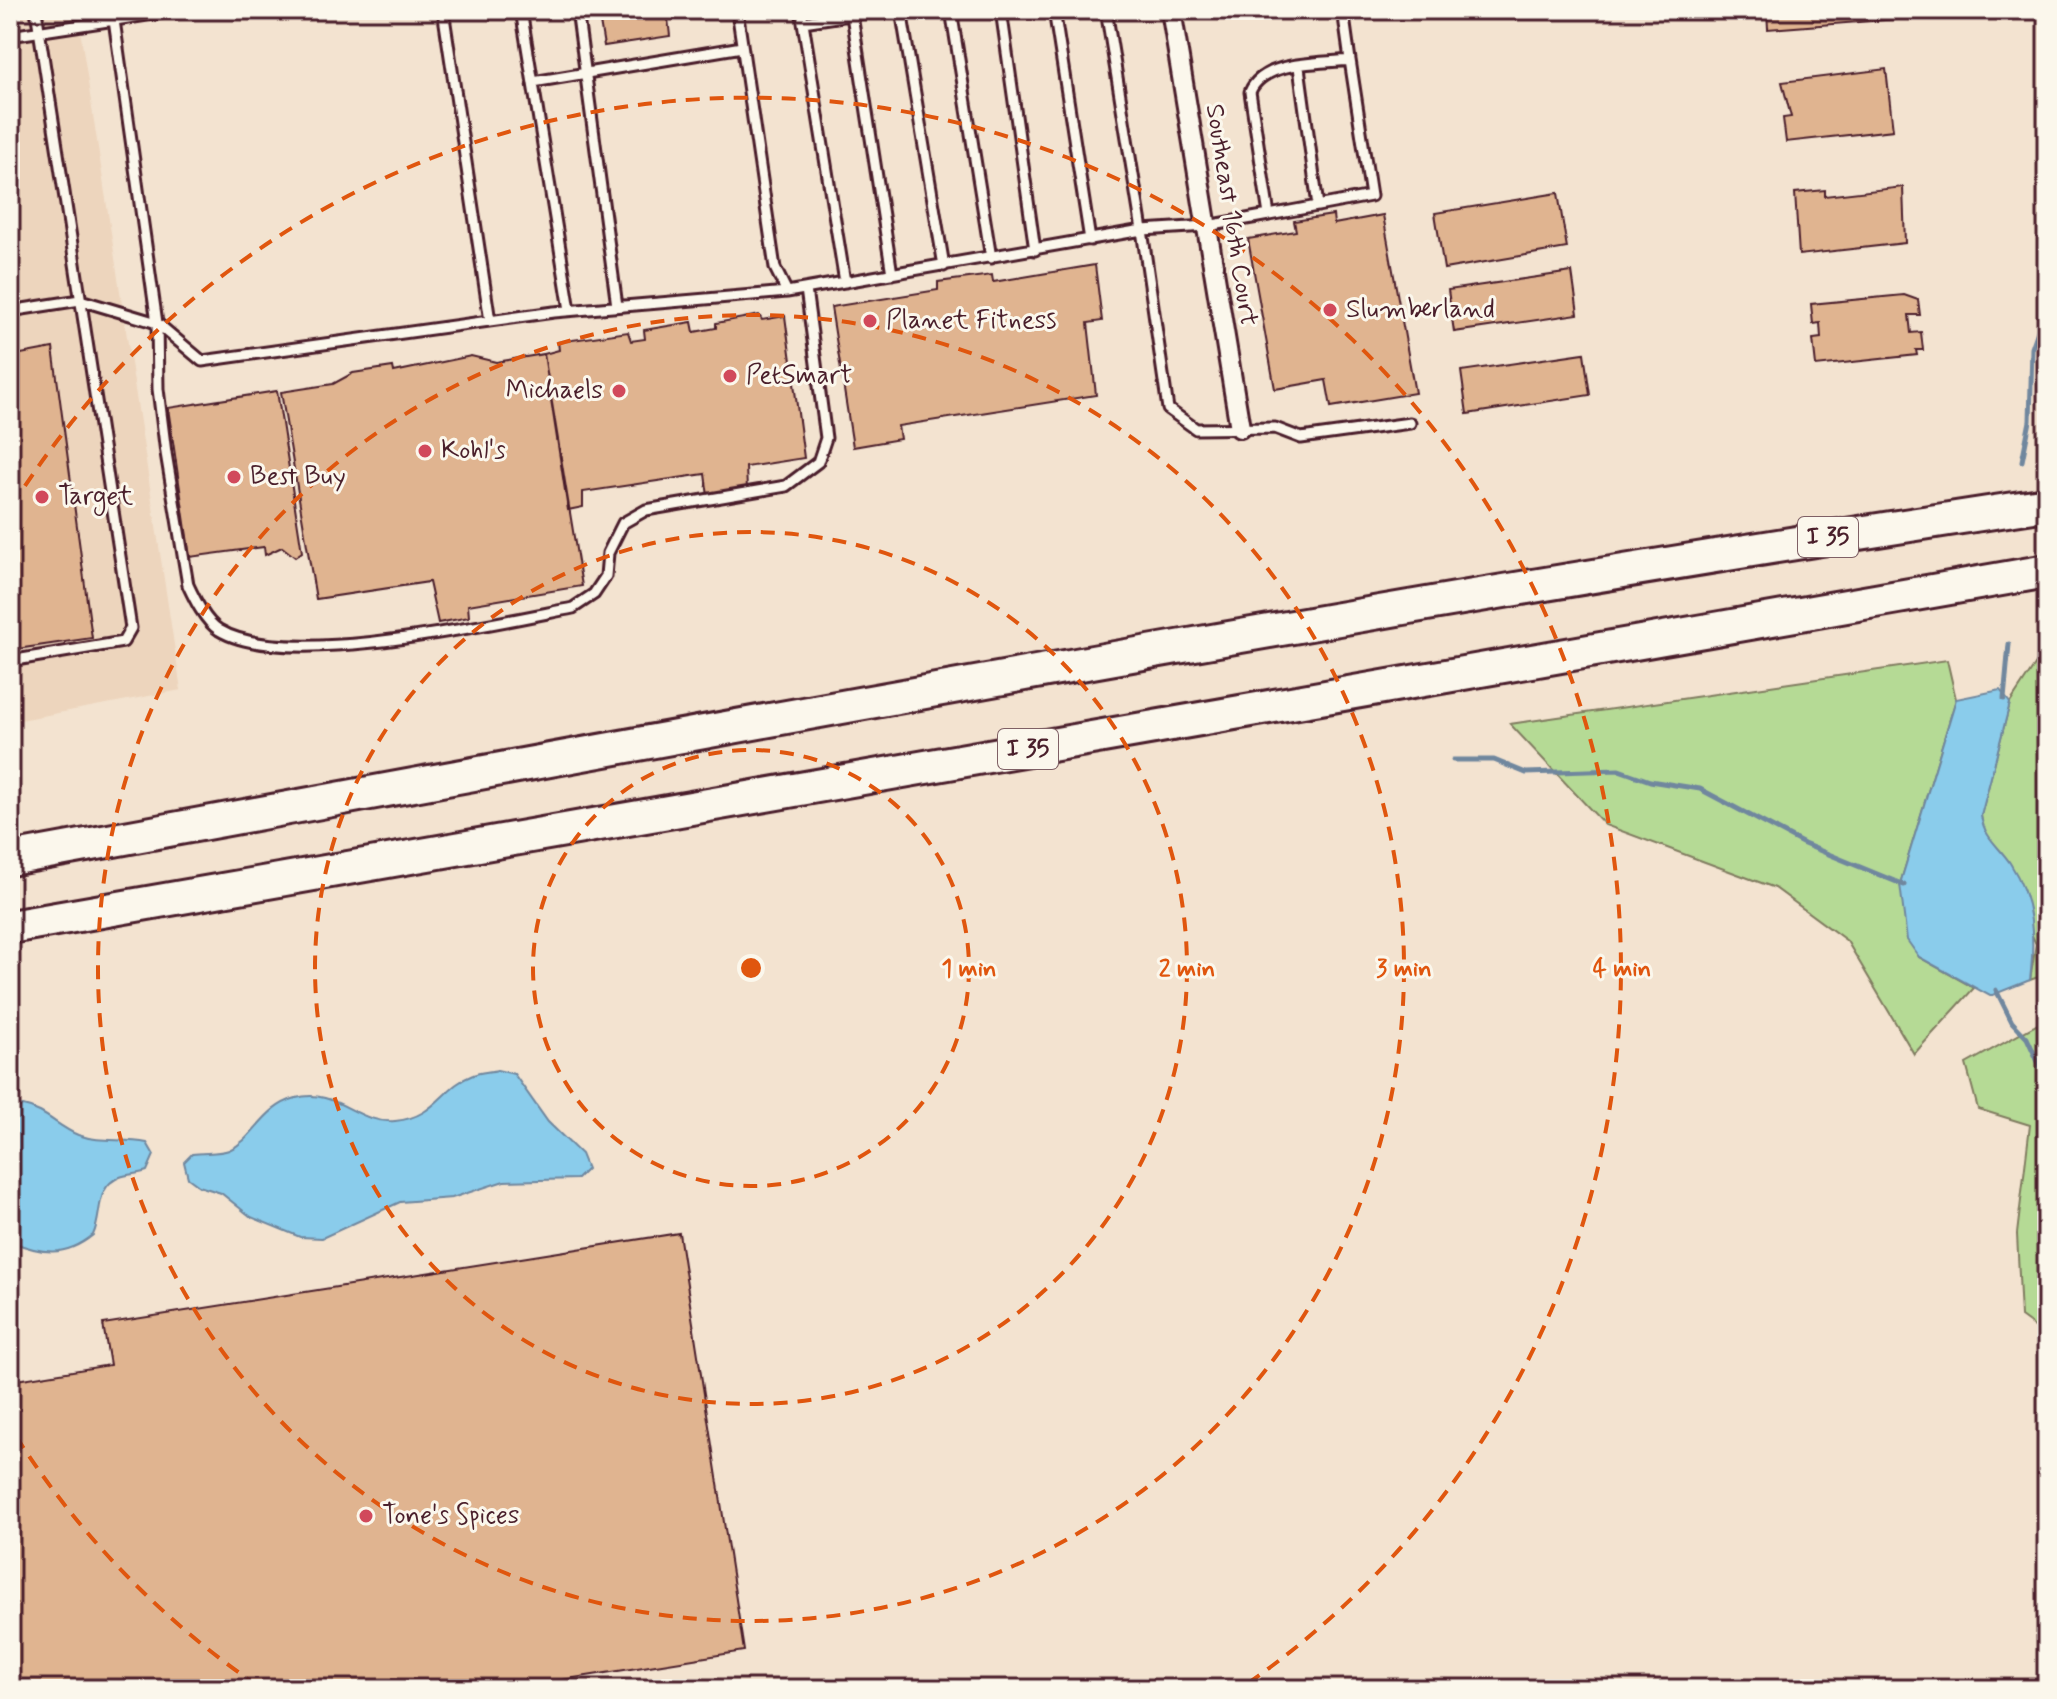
<svg xmlns="http://www.w3.org/2000/svg" width="2057" height="1699" font-family="Mynerve,sans-serif">
<rect width="100%" height="100%" fill="#f3e3d0"/>
<filter id="ink" filterUnits="userSpaceOnUse"><feTurbulence type="fractalNoise" baseFrequency=".0125" numOctaves="2"/><feDisplacementMap in="SourceGraphic" scale="16" xChannelSelector="R" yChannelSelector="G"/><feConvolveMatrix kernelMatrix="1 2 1 2 8 2 1 2 1" color-interpolation-filters="sRGB"/></filter>
<g filter="url(#ink)">
<path fill="#edd5bd" d="M10,10H77L181,690L10,722Z"/>
<path fill="#b5da95" stroke="#807c60" stroke-width="2" d="M1947,660L1956,699L1900,884L1919,957L1974,988L1914,1054L1847,941L1775,888L1605,825L1510,724Z
M2037,662L2047,663V974L2030,980L2036,944L1983,832L1981,815L2010,703Z
M2047,1019V1336L2021,1317L2017,1234L2030,1125L1978,1109L1966,1064Z"/>
<path fill="#8acceb" stroke="#70879e" stroke-width="2" d="M2000,690L2010,703L1981,816C1985,839 1998,845 2010,863C2034,900 2035,939 2030,980L1990,996L1919,957L1907,940L1900,884L1956,699Z
M497,1070L514,1074L548,1122L581,1154L587,1169L577,1179L504,1181L452,1198L400,1202L322,1238L300,1237L251,1217L221,1193L199,1186L188,1178L184,1162L192,1154C204,1152 219,1154 229,1150C254,1140 262,1107 296,1098C336,1087 357,1125 395,1121C437,1117 441,1087 473,1075C480,1072 490,1072 497,1070Z
M23,1106C45,1110 58,1127 78,1135C100,1143 124,1138 147,1143L154,1155L147,1171C138,1174 128,1174 120,1177C94,1187 103,1215 93,1235C65,1258 41,1254 10,1241V1109Z"/>
<g fill="none" stroke-linecap="round" stroke-linejoin="round">
<path stroke="#70879e" stroke-width="5" d="M2022,461L2030,421L2032,348L2047,305
M2004,699L2009,644
M1453,760H1494L1526,773L1619,770L1650,781L1700,789L1804,844L1904,885
M1996,990L2012,1022L2027,1038L2047,1081"/>
</g>
<path fill="#e0b490" stroke="#4a1f2b" stroke-width="2" d="M598,10H667L670,36L604,46Z
M1767,10H1922V17L1768,29Z
M1886,69L1893,130L1786,142L1783,118L1791,117L1782,82Z
M1903,187L1905,243L1799,255L1795,193L1825,190V196Z
M1558,193L1567,248L1444,269L1435,213Z
M1333,215L1334,224L1383,215L1415,393L1331,407L1326,380L1275,389L1248,239L1296,231L1294,221Z
M1095,265L1102,321L1088,323L1096,395L898,426L900,439L853,447L831,307L938,290V282L992,275L993,282Z
M1572,272L1578,314L1454,332L1448,290Z
M1904,295L1918,300L1920,315H1909L1911,333L1921,332L1923,350H1916L1917,355L1816,366L1813,339L1821,338L1820,323L1813,324L1811,304Z
M759,315L762,320L785,316L804,458L746,467L747,490L708,496L705,474L583,492V507L568,510L544,354L559,350L558,342L628,332L631,341L645,339L644,330L692,322L694,332L716,328V323Z
M53,348L92,638L10,650V356Z
M1584,353L1590,395L1467,414L1461,371Z
M544,354L582,586L468,605L469,617L438,623L429,582L316,599L281,392L333,384L353,373L393,367L394,372L471,356L496,362Z
M277,391L302,552L295,557L282,547L265,555L264,547L190,557L168,408Z
M679,1233L744,1651L505,1689H10V1381L110,1365L103,1324Z"/>
<g fill="none" stroke-linecap="round" stroke-linejoin="round">
<defs>
<path id="lane" d="M443,10L490,321
M521,10L570,310
M577,10L617,306
M737,10L775,268L787,292L1142,230L1168,409L1196,429L1275,428L1301,438L1410,423
M801,10L845,282
M901,10L944,266
M951,10L991,258
M1001,10L1035,250
M1054,10L1090,240
M1106,10L1142,230L1207,226L1269,215L1250,92C1263,60 1320,64 1350,60L1343,10
M852,15L892,274
M114,20L157,323L158,389L166,453L188,585C195,600 205,621 219,630C286,671 495,623 573,608L594,594L606,576L608,553L623,523L646,510L786,486L818,462L826,438L806,289
M803,22L883,10
M10,36L180,10
M1299,67L1318,206
M533,82L742,47
M1269,215L1371,196L1350,60
M10,311L80,300L157,323L202,361L554,312L787,292
M10,661L123,642L131,628L36,10"/>
<path id="street" d="M1171,10L1240,428"/>
<path id="highway" d="M10,859C688,735 1365,607 2047,504
M10,927L2047,571"/>
</defs>
<use href="#lane" stroke="#4a1f2b" stroke-width="15"/>
<use href="#street" stroke="#4a1f2b" stroke-width="24"/>
<use href="#highway" stroke="#4a1f2b" stroke-width="38"/>
<use href="#lane" stroke="#fbf7ec" stroke-width="9"/>
<use href="#street" stroke="#fbf7ec" stroke-width="18"/>
<use href="#highway" stroke="#fbf7ec" stroke-width="32"/>
</g>
</g>
<g fill="none" stroke="#e0560e" stroke-width="4" stroke-dasharray="14 10">
<circle cx="751" cy="968" r="218"/>
<circle cx="751" cy="968" r="436"/>
<circle cx="751" cy="968" r="653"/>
<path d="M258 1686A871 871 0 0 1 12 1430M12 506A871 871 0 1 1 1244 1686"/>
</g>
<g fill="#d1495b" stroke="#fbf7ec" stroke-width="3">
<circle cx="1330" cy="310" r="8"/>
<circle cx="870" cy="321" r="8"/>
<circle cx="730" cy="376" r="8"/>
<circle cx="619" cy="391" r="8"/>
<circle cx="425" cy="451" r="8"/>
<circle cx="234" cy="477" r="8"/>
<circle cx="42" cy="497" r="8"/>
<circle cx="366" cy="1516" r="8"/>
</g>
<g text-anchor="middle" dominant-baseline="central" stroke-width="6" stroke-linejoin="round" paint-order="stroke">
<g fill="#fbf7ec" stroke="#7f6065" stroke-width="2">
<rect x="1798" y="517" width="60" height="40" rx="6"/>
<rect x="998" y="729" width="60" height="40" rx="6"/>
</g>
<g font-size="24" font-weight="bold" fill="#4a1f2b">
<text x="1828" y="537">I 35</text>
<text x="1028" y="749">I 35</text>
</g>
<g font-size="26" fill="#4a1f2b" stroke="#fbf7ec">
<text transform="translate(1231 215) rotate(81)">Southeast 16th Court</text>
</g>
<g font-size="26" fill="#4a1f2b" stroke="#fbf7ec" text-anchor="start">
<text x="1346" y="310">Slumberland</text>
<text x="886" y="321">Planet Fitness</text>
<text x="746" y="376">PetSmart</text>
<text x="603" y="391" text-anchor="end">Michaels</text>
<text x="441" y="451">Kohl's</text>
<text x="250" y="477">Best Buy</text>
<text x="58" y="497">Target</text>
<text x="382" y="1516">Tone's Spices</text>
</g>
</g>
<circle cx="751" cy="968" r="12" fill="#e0560e" stroke="#fbf7ec" stroke-width="4"/>
<g font-size="24" text-anchor="middle" font-weight="bold" fill="#e0560e" stroke="#fbf7ec" stroke-width="6" stroke-linejoin="round" paint-order="stroke">
<text x="969" y="976">1 min</text>
<text x="1187" y="976">2 min</text>
<text x="1404" y="976">3 min</text>
<text x="1622" y="976">4 min</text>
</g>
<rect width="2057" height="1699" fill="none" stroke="#fbf7ec" stroke-width="40"/>
<rect x="20" y="20" width="2017" height="1659" fill="none" stroke="#4a1f2b" stroke-width="3" filter="url(#ink)"/>
</svg>
